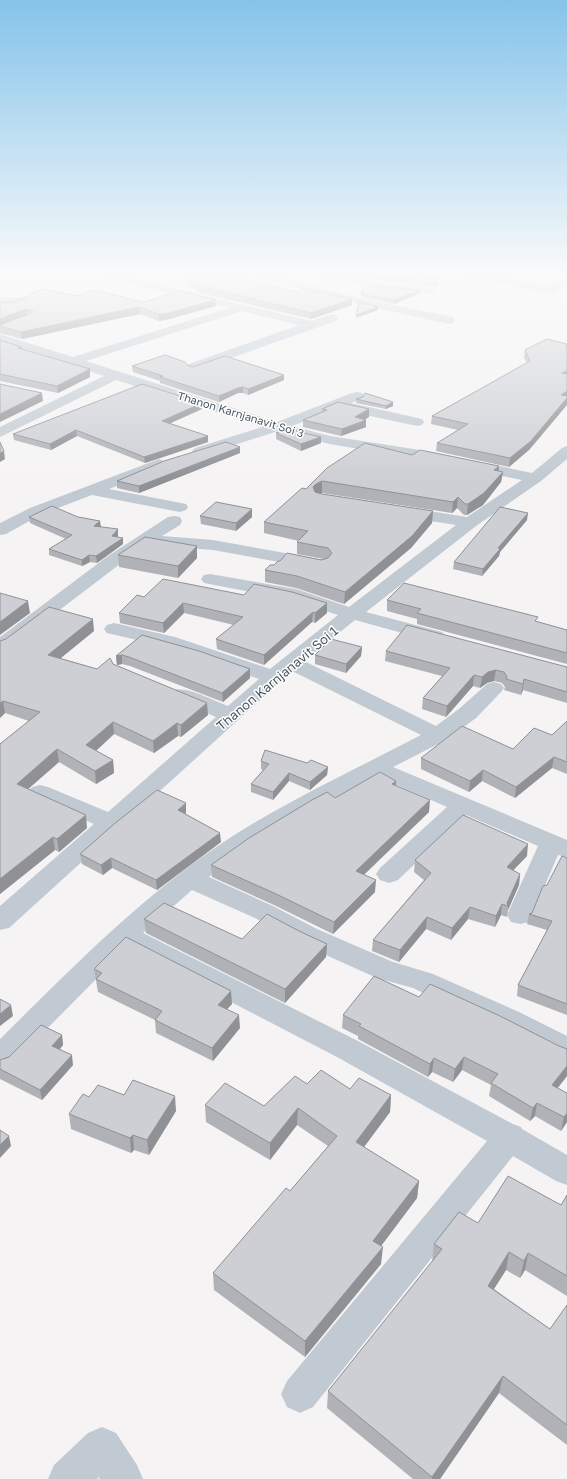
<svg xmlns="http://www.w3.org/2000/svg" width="567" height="1479" font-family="'Golos Text',sans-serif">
<rect width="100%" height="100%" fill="#f5f3f3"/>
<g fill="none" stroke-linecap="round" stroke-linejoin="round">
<path fill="#c1cad2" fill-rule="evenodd" d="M99,274H116L311,321L332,314L336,315L338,318L336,321L194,371L189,370L187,367L189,364L299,325L242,311L86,361L277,422L352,393L357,392L362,393L364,396L362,399L351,403L422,419L424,422L422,425L417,426L337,409L292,426L330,436L433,452L532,473L562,448L567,446V459L541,481L476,526L366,612L442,632L445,636L442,640L435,642L355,620L304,661L436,726L460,708L487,684L494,682L501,684L504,688L501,692L476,718L446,740L393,767L567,840V857L558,855L529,922L520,924L511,922L507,915L538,846L466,815L398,880L389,883L380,880L376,874L380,868L447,807L376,776C318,806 260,837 209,877L273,906L317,929L393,962L433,974L519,1012L567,1036V1062L557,1058L499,1028L413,988L377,978L299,943L255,918L192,890L143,933L358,1041L513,1124L521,1127L522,1129L567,1155V1185L556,1181L513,1156L313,1407L300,1413L287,1407L281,1394L287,1381L487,1141L337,1057L127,948L10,1066L0,1070V1039C65,975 128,910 202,857C270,808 347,774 421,735L292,671L9,928L0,930V906L94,824L32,797L28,792L32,787L40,785L48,787L108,812L216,717L172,698L169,694L172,690C188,686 212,700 228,706L259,679L163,646L107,633L104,629L107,625L114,623L175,637L270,669L338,615L292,600L204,583L201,579L204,575L210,574L296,589L349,607L456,525L398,516L396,512L398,508L404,507L467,517L522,480L433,462L330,444L278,431L200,456L195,454L192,451L195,448L262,427L116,380L0,437V427L104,376L0,342V334L73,357L229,308L100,276Z
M249,274H265L368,300L449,316L453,317L455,320L453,323L449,324L368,306L250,276Z
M319,274C339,271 359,280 380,283C398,285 416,284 435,289L437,291L431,294L416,291L380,289L320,276Z
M462,274H482L549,286L558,280L567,279V285L551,293L467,277Z
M25,296L29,297L31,299C23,308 10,305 0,303V297L15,298Z
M159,459L164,461L167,464L164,467L109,489L186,504L188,507L186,510L180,512L92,495L42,514L6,534L0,535V523L30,508Z
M174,516L180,517L182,521L180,525L162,536L213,540L313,558L319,559L322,563L319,567L313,568L213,550L148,545L120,564L7,650L0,652V637L108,556L168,517Z
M102,1427L116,1433L137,1465L143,1479H100L99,1477L97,1479H48L54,1465L88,1433Z"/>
</g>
<path fill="#b0b2b7" d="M344,274H445L435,280L438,281V286L434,287L365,278Z
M187,281L298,292L352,299V305L311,319L196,292V289L188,287Z
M380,287L420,290V293L394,304L361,297V294Z
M78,296L143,302L216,306L169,319L159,321L140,314L22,339L0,333V302L6,303Z
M0,337L1,341L21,347L22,349L90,369V377L58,393L0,381Z
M547,339L530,449L509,467L436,451L437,443L458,430L431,424L432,416L527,363L524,358L525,350Z
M187,365L193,367L284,380L248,395L243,393H238L219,402L160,383V381L133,372L132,366Z
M363,397L393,402V406L386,409L356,403V399Z
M202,403V409L170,423L208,436V442L145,463L77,436L51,450L14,440L13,434Z
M322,409H369V417L364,420L366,427L341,436L303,427V420L322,412Z
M276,433L321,437V443L301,451L276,439Z
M240,453L139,493L117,488V481Z
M412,455L503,472L501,482L483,505L467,515H464L457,508L452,513L322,493H319L322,494L433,511L432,523L411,548L344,604L296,588L265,582V570L280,561L324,559L297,554V542L299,541L264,533V522L306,489L327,468Z
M252,509V517L236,531L201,524L200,516Z
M29,517H78L100,521V527L118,536L117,537L123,544L97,563L90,562L82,566L49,555V549L66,539L30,523Z
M527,520L500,552L499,556L482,576L453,569L454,562Z
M118,555L197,558L178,578L119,567Z
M244,595L327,603V613L315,623L312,622L264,665L217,649L216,639L234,625L184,613L164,633L120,623L119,613L144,597Z
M387,600L537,622L567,630V664L417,624V619L387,611Z
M94,631L60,658L97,669L113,664L208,715L181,737L178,736L154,753L114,734L96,751L113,760L114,773L96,784L59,762L28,789L87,828L59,852L55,850L0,894V744L29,721L5,713L0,718V641Z
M142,635L250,669V678L223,702L130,666L122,664L117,665L116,656Z
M362,647L361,656L346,673L315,664V655Z
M386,651L567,667V703L523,690L521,695L504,690L505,687L502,683L494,681L487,683L480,688L473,686L446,717L422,709L423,698L442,676L385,661Z
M567,721V774L552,768L515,798L482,781L469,792L421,769V758L513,749L552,735Z
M261,761L307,763L328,767L327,775L310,790L289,781L273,800L251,792V784L263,770L261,769Z
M396,781V785L429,812L364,875L375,892L333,934L274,905L212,877L211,865L335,798Z
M186,813L185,814L221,842L157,890L112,868L103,875L82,864L80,854Z
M527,856L513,870L520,874L519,885L508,910L507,917L501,915L495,927L468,919L451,940L426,929L399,962L372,951L373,940L424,880L414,872L415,860Z
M567,858V1015L517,996L518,985L547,930L527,924L529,914L532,913L547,885Z
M144,919L242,939L299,931L327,944L326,957L285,1003L146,933Z
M94,969L232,1004L227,1009L240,1028L213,1061L156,1033L155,1020L98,992Z
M419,997L567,1049V1076L558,1088L567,1122L561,1131L535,1116L530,1121L489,1096L491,1085L462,1070L453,1082L432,1072L428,1077L358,1039V1036L342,1028L343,1015Z
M62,1035L63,1045L60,1049L73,1065L42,1100L0,1079V1060Z
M307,1084L350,1089L391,1095L390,1112L364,1147L419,1181L417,1198L381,1246V1264L305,1357L214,1290L213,1273L290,1191L328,1146L297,1125L270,1160L206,1122L205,1105L264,1106Z
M124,1095L176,1111L149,1155L134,1150L131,1153L71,1129L69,1114L89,1097Z
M567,1195V1296L525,1270L520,1278L506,1270L494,1289L550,1329L567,1305V1445L499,1393L440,1479H413L327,1408L328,1391L432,1262L434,1244L478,1223L561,1205Z"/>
<path fill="#909195" d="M437,274H445L432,282L429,279Z
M438,281V286L434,287V282Z
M420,290V293L394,304V300Z
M352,299V305L311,319V313Z
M215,300L216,306L169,319L159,321V314Z
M139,307L140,314L22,339L21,332Z
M378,307V310L356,318V315Z
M26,309V316L0,326V319Z
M90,369V377L58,393L57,386Z
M567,371V378L562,373Z
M284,375V380L248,395V389Z
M243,387V393H238L219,402V396L238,388Z
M567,391V405L530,449L509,467L510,458L561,395Z
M42,393L43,401L0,422V414Z
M393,402V406L386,409V406Z
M202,403V409L162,427V421Z
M369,409V417L357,424L366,420V427L341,436L342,429L355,417Z
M76,430L77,436L51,450L50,444Z
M208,436V442L145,463L144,457Z
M321,437V443L301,451V444Z
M240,447V453L139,493V486Z
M4,451L5,459L0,462V453Z
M499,466L498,477L494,470Z
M503,472L501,482L483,505L467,515L468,504Z
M322,481V493L316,495L313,487L316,484Z
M458,497L457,508L452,513L453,502Z
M252,509V517L236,531V523Z
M433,511L432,523L411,548L344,604L345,592Z
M528,513L527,520L500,552L499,556L482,576L483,569L498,548Z
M100,521L101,527L95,532L94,526Z
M118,529V536L113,542L112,536Z
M123,538V544L97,563L96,556Z
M197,546V558L178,578V566Z
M89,555L90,562L82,566V560Z
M28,601L30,613L0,635V622Z
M183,603L184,613L164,633L163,623Z
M327,603V613L315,623V613Z
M313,612L312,622L264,665V655Z
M93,619L94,631L50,667L48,655Z
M362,647L361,656L346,673V664Z
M122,655V664L117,665L116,656Z
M250,669V678L223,702L222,693Z
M496,670L494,681L487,683L480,688L482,677L488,672Z
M474,675L473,686L446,717L447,706Z
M524,679L523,690L521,695L523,684Z
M3,701L5,713L0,718V703Z
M207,703L208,715L181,737V725Z
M113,722L114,734L88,758L86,745Z
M177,723L178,736L154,753L153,741Z
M57,749L59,762L19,797L17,784Z
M554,757L552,768L515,798L516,787Z
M113,760L114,773L96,784L95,771Z
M328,767L327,775L310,790V782Z
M483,770L482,781L469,792L470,781Z
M289,773V781L273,800V792Z
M396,781L395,792L392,784Z
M430,800L429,812L355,883L356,871Z
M186,803V813L178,819V810Z
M86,815L87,828L59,852L57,839Z
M220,833L221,842L157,890L156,880Z
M53,837L55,850L0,894V879Z
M528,844L527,856L505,879L507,867Z
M111,858L112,868L103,875L101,865Z
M520,874L519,885L508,910V906L507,903Z
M376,880L375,892L333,934L334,922Z
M502,904L501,915L495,927L496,916Z
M470,907L468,919L451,940L452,928Z
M427,917L426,929L399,962L400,950Z
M327,944L326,957L285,1003V989Z
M231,991L232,1004L219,1018L218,1005Z
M11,1005L13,1016L0,1026V1014Z
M239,1015L240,1028L213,1061L212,1048Z
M62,1035L63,1045L54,1056L52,1046Z
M72,1055L73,1065L42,1100L40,1090Z
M464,1057L462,1070L453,1082L455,1069Z
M434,1058L432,1072L428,1077L430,1064Z
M567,1066V1076L549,1098L552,1085Z
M391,1095L390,1112L355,1159L356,1142Z
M175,1096L176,1111L149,1155L147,1140Z
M537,1103L535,1116L530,1121L533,1108Z
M298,1108L297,1125L270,1160V1143Z
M567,1113V1122L561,1131L564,1117Z
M133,1135L134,1150L131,1153L130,1138Z
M9,1136L11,1146L0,1158V1145Z
M419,1181L417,1198L372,1258L373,1241Z
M383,1247L381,1264L305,1357V1341Z
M509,1252L506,1270L485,1303L488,1286Z
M528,1253L525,1270L520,1278L524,1261Z
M503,1376L499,1393L440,1479H432V1477Z"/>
<path fill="#cdcfd5" stroke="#909195" d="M189,274H220L298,292L304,289L352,299L311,313L196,285L200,284L187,281Z
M365,274H437L429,279L438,281L434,282Z
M363,284L380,287L420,290L394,300L361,294Z
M44,289L78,296L94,290L143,302L179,291L215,300L169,313L159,314L139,307L21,332L0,326V325L32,313L33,311L26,309L0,319V302L6,303L24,299L32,293Z
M359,302L378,307L356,315Z
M547,339L567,344V345L565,346L567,347V371L562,373L567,374V391L561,395L567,396V398L531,441L510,458L437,443L468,424L432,416L530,361L525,350Z
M0,340L21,347L18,348L90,369L57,386L0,374Z
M165,355L185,362L187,365L193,367L225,356L284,375L248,389L243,387L238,388L219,396L160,377L163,376L132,366Z
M0,384L42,393L0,414Z
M142,384L202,403L162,421L208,436L144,457L76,430L50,444L13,434Z
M365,393L393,402L386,406L356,399L363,397Z
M338,402L369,409L355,417L366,420L342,429L303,420L327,410L322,409Z
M287,429L321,437L301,444L276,433Z
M0,442L4,451L0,453Z
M226,442L240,447L139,486L117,481L164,461Z
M365,443L412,455L420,450L499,466L494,470L503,472L484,493L468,504H465L458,497L453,502L322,481L316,484L313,487L315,492L322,494L433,511L412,536L345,592L297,576L265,570L270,565H274L278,561H280L287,553L321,560L328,558L332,553L328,548L297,542L308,531L264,522L302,488L306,489L327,468Z
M216,502L252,509L236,523L200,516Z
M52,506L78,517L100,521L94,526L118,529L112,536L123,538L96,556L89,555L82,560L49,549L72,535L29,517Z
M500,507L528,513L498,548L500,549L483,569L454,562Z
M145,537L197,546L178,566L118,555Z
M163,579L244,595L254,584L292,592L327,603L315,613L313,612L264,655L216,639L243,617L183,603L163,623L119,613L137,595L144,597Z
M404,583L538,617L535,621L567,630V653L417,613L421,609L387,600Z
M0,593L28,601L0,622Z
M49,607L93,619L48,655L97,669L110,658L113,664L207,703L181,725L177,723L153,741L113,722L86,745L113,760L95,771L57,749L17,784L86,815L57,839L53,837L0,879V744L40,712L3,701L0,703V641L6,639Z
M407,625L567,667V692L524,679L523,684L506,679L507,677L504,672L496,670L488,672L482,677L474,675L447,706L423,698L450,668L386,651Z
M142,635L199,651L250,669L222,693L129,657L122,655L116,656Z
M331,639L362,647L346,664L315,655Z
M567,721V762L554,757L516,787L483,770L470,781L421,758L462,726L513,749L534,728L552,735Z
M265,750L307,763L311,760L328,767L310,782L289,773L273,792L251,784L269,764L261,761Z
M380,772L396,781L392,784L430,800L356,871L376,880L334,922L274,893L211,865L249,838L312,800L327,792L335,798Z
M157,790L186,803L178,810L220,833L156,880L111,858L101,865L80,854L114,824Z
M463,815L528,844L507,867L520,874L507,903L508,906L502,904L496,916L470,907L452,928L427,917L400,950L373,940L431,873L415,860Z
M562,856L567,858V1004L518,985L552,921L529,914L532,913L543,886L547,885Z
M164,903L242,939L267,914L299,931L327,944L285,989L144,919Z
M126,937L231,991L218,1005L239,1015L212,1048L155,1020L162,1011L96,979L102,973L94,969Z
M374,976L419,997L430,984L500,1016L559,1046L567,1049V1066L552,1085L567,1093V1113L564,1117L537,1103L533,1108L491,1083L498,1074L464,1057L455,1069L434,1058L430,1064L359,1026L361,1024L343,1015Z
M0,999L11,1005L0,1014Z
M41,1025L62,1035L52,1046L72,1055L40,1090L0,1069V1060L9,1057Z
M321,1070L350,1089L359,1078L391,1095L356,1142L419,1181L373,1241L383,1247L305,1341L213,1273L286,1188L290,1191L337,1136L298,1108L270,1143L205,1105L225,1083L264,1106L295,1076L307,1084Z
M133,1080L175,1096L147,1140L133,1135L130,1138L69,1114L83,1094L89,1097L98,1085L124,1095Z
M0,1130L9,1136L0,1145Z
M508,1176L561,1205L567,1195V1276L528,1253L524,1261L509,1252L488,1286L550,1329L567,1305V1425L503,1376L432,1477L328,1391L442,1249L434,1244L459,1212L478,1223Z"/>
<linearGradient id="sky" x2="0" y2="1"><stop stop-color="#85c3ea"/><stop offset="0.57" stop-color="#fafafa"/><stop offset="1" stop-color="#fafafa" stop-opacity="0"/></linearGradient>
<rect width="567" height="481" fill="url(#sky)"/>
<g text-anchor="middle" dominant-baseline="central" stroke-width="3" stroke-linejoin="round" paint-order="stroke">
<g font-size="11" fill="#4a5661" stroke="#fff">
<text transform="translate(241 414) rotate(17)">Thanon Karnjanavit Soi 3</text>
</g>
<g font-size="13" fill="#4a5661" stroke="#fff">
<text transform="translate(277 678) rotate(-40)">Thanon Karnjanavit Soi 1</text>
</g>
</g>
</svg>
